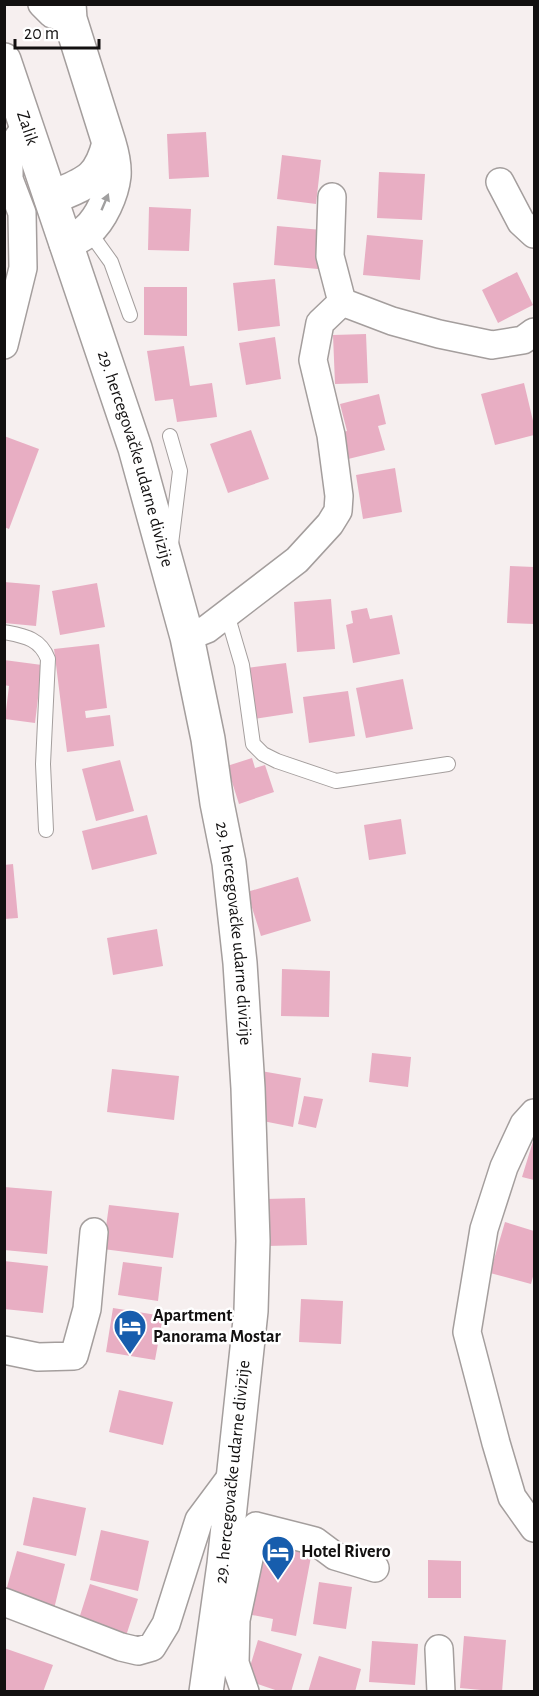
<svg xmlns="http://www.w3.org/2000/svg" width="539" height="1696" font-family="'Alegreya Sans',sans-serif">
<rect width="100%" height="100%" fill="#f6efef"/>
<path fill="#e8aec3" d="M206,132L209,177L169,179L167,134Z
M282,155L321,160L316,204L277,199Z
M379,172L425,174L422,220L377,218Z
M149,207L191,209L189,251L148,250Z
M277,226L322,230L318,269L274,265Z
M367,235L423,240L420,280L363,275Z
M517,272L533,305L498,323L482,290Z
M275,279L280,326L238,331L233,283Z
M144,287H187V336L144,335Z
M366,334L368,383L335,384L333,335Z
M275,337L281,379L246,385L239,343Z
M184,346L190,386L212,383L217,417L177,422L173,399L155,401L147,351Z
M524,383L534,425V435L495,445L481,394Z
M379,394L386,424L378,426L385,450L344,460L337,434L347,431L340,404Z
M251,430L269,479L228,493L210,444Z
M4,436L39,449L9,529L4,527Z
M395,468L402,512L363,519L356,475Z
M510,566L534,567V624L507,623Z
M4,582L40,585L36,626L4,623Z
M97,583L105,627L60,635L52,591Z
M331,599L335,649L297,652L294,602Z
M367,608L370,619L392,615L400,654L353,663L346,625L353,623L351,611Z
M99,644L107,708L85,711L86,718L110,715L114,746L67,752L54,649Z
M4,660L42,665L35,723L5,719L9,686L4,685Z
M286,663L293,713L254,719L247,668Z
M403,679L413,729L366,738L356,688Z
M348,691L355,736L309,743L303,697Z
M252,758L255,768L265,765L274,792L239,804L227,766Z
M120,760L134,811L96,821L82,769Z
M147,815L157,854L92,870L82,831Z
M401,819L406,854L369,860L364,825Z
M13,864L18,918L4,919V865Z
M298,877L311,921L261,936L247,892Z
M157,929L163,966L113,975L107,938Z
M282,969L330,971L329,1017L281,1016Z
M372,1053L411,1057L408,1087L369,1082Z
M112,1069L179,1076L174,1120L107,1112Z
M261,1071L301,1078L293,1127L253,1119Z
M304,1096L323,1099L316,1128L298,1124Z
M534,1138V1180L522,1177Z
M4,1187L52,1191L47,1254L4,1250Z
M305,1198L307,1245L267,1246L265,1199Z
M109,1205L179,1213L173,1258L103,1249Z
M505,1222L534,1231V1273L531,1284L490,1273Z
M4,1261L48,1266L43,1313L4,1309Z
M123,1262L162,1267L158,1301L118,1295Z
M301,1299L343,1301L341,1344L299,1342Z
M113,1308L163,1316L155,1360L106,1352Z
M119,1390L173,1402L163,1445L109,1432Z
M33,1497L86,1508L76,1556L23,1545Z
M101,1530L149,1541L138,1591L90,1580Z
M262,1537L313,1546L296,1636L271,1631L273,1619L247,1614Z
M17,1551L65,1564L53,1613L4,1598Z
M428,1560L461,1561V1598H428Z
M319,1582L352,1587L346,1629L313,1624Z
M90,1584L138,1599L125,1639L77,1625Z
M464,1636L506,1640L502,1692L460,1688Z
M258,1640L302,1654L291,1692H281L246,1680Z
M372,1641L418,1644L415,1685L369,1682Z
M4,1648L53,1665L43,1692H11L4,1689Z
M319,1656L361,1669L355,1692H308Z"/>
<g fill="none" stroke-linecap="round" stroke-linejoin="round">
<defs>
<path id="lane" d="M88,230L111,262L130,315
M170,436L180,471L171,544
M227,614L242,665L253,744L263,754L277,761L336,781L448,764
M4,632C24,636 40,638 48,659L43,764L46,830"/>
<path id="street" d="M42,4L52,14L70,19
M500,182L521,222L534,234
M342,302L392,321L439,334L492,345L523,340L534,332
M4,345L23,268L22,213L9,179V161L12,146L27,125
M187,637L207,629L297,560L330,524L338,511L339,496L331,435L313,360L320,323L342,302L330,256L332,197
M534,1113L524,1124L504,1167L484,1229L467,1332L496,1443L512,1497L534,1528
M4,1350L38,1357L74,1356L87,1309L94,1232
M4,1602L121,1647L138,1651L152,1647L166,1624L199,1520L234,1473
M439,1649L441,1692
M245,1692L235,1663L236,1620L256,1526L315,1541L335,1556L375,1568"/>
<path id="secondary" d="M51,198C85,183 99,182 109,143
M66,243C73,239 81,236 87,231C101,219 112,194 114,176C115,165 112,153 109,143L70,19L69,4"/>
<g id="primary">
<path id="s1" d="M4,60L135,448L187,637L208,739L217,803L229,863L240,963L248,1088L253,1241L251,1311L224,1564L206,1692"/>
</g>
</defs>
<use href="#lane" stroke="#a49e9d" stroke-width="16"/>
<use href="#street" stroke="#a49e9d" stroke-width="30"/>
<use href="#secondary" stroke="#a49e9d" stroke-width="36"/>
<use href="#primary" stroke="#a49e9d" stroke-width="36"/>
<use href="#lane" stroke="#fff" stroke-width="14"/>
<use href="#street" stroke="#fff" stroke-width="27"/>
<use href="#secondary" stroke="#fff" stroke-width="33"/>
<use href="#primary" stroke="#fff" stroke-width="33"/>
</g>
<defs><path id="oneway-solid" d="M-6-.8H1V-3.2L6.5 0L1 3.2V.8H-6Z" transform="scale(1.5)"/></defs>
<use fill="#a09f9f" href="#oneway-solid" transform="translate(105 202) rotate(-67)"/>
<defs>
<symbol id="hotel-pin" viewBox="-11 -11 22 30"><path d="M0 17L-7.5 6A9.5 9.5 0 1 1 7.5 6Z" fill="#175dad" stroke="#fff"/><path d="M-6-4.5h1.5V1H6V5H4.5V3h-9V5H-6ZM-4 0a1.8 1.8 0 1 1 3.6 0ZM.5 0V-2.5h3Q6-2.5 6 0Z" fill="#fff"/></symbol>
</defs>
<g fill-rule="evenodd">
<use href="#hotel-pin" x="111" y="1307" width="38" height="52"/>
<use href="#hotel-pin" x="259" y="1533" width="38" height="52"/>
</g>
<g text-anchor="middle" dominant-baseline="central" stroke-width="5" stroke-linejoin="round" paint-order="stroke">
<g font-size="18" fill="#121010" stroke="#fff">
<text stroke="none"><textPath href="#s1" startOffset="72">Zalik</textPath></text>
<text stroke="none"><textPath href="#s1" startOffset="420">29. hercegovačke udarne divizije</textPath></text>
<text stroke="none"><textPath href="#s1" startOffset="906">29. hercegovačke udarne divizije</textPath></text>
<text transform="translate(233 1472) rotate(-84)">29. hercegovačke udarne divizije</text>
</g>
<g font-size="18" font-weight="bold" fill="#121010" stroke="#fff" text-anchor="start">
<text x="153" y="1316">Apartment<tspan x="153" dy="21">Panorama Mostar</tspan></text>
<text x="301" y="1552">Hotel Rivero</text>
</g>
</g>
<rect width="539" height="1696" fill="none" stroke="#121010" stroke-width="12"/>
<path d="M15 39v9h84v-9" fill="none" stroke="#121010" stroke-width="3"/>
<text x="24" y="39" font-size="18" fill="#121010" stroke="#ffffff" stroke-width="4.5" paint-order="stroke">20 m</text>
</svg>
